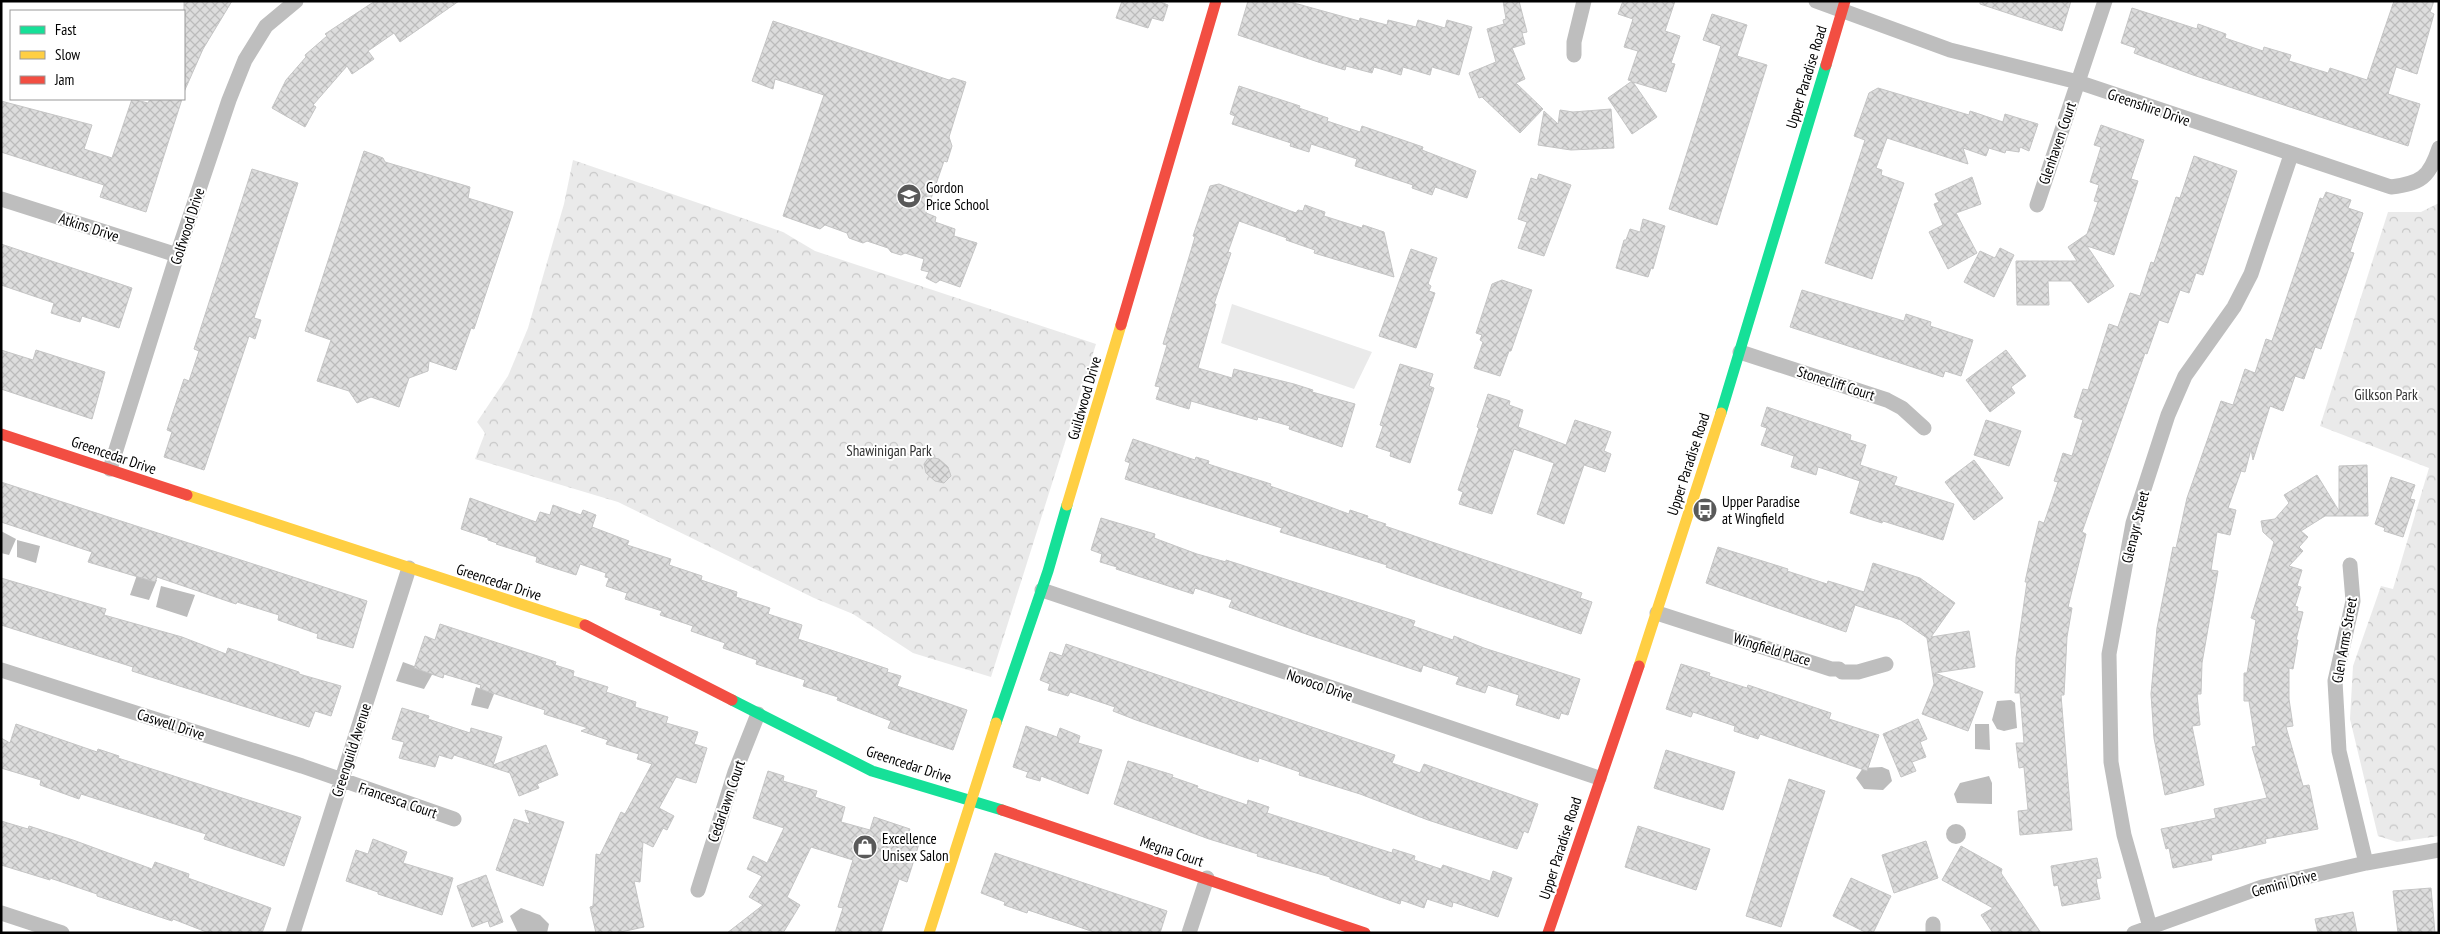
<svg xmlns="http://www.w3.org/2000/svg" width="2440" height="934" font-family="'PT Sans Narrow',sans-serif">
<defs>
<pattern id="forest-crowns" width="20" height="18" patternUnits="userSpaceOnUse" patternTransform="scale(1.25)"><rect width="20" height="18" fill="#eaeaea"/><path d="M2 6a3 3 0 1 1 6 0M12 15a3 3 0 1 1 6 0" fill="none" stroke="#c7c7c7"/></pattern>
<pattern id="building-cross-hatch" width="8" height="8" patternUnits="userSpaceOnUse" patternTransform="scale(1.25)"><rect width="8" height="8" fill="#ddd"/><path d="M0 0l8 8M0 8l8-8" fill="none" stroke="#bcbcbc"/></pattern>
</defs>
<rect width="100%" height="100%" fill="#fff"/>
<path fill="#eaeaea" d="M1232,304L1372,352L1354,389L1221,343Z"/>
<path fill="url(#forest-crowns)" d="M573,160L783,232L815,251L1096,344L991,677L913,653L853,614L814,598L618,502L475,459L485,433L477,422L508,376L528,328L564,204Z
M2439,203V836L2397,842L2378,836L2350,719L2353,666L2381,586L2393,589L2429,468L2320,426L2388,212H2421Z"/>
<path fill="#bcbcbc" d="M1,531L16,539L9,555L1,553Z
M17,540L40,546L36,563L17,557Z
M137,575L157,580L149,600L130,595Z
M161,586L195,595L187,617L156,607Z
M403,662L433,673L424,689L396,681Z
M476,687L494,694L488,709L471,705Z
M2011,700L2015,703L2017,728L2004,731L1997,729L1992,720L1997,701Z
M1975,724H1989L1990,750L1975,749Z
M1882,767L1889,770L1892,781L1883,790L1864,789L1856,778L1863,768Z
M1989,776L1992,783V804L1957,803L1954,794L1960,783Z
M1946 834a10 10 0 1 1 20 0a10 10 0 1 1-20 0Z
M521,908L540,915L549,924L547,933H518L510,916Z"/>
<path fill="url(#building-cross-hatch)" stroke="#c5c5c5" d="M184,1H232L203,49L184,92Z
M375,1H459L400,42L394,33L368,51L374,59L352,74L347,66L313,105L316,107L305,127L272,108L286,80L306,57L305,55L327,36L325,34Z
M1122,1H1158L1168,5L1163,21L1152,18L1148,28L1116,18Z
M1248,1H1287L1359,21L1360,18L1387,25L1388,20L1416,27L1418,20L1445,28L1447,20L1472,27L1459,75L1432,67L1430,75L1403,67L1401,75L1374,67L1372,73L1346,66L1345,70L1318,62L1238,35Z
M1503,1H1519L1527,32L1522,33L1525,44L1512,48L1525,79L1516,83L1543,109L1520,133L1482,97L1479,98L1469,73L1496,62L1487,29L1504,24L1503,20L1506,19Z
M1623,1H1675L1665,31L1680,36L1671,63L1675,64L1666,92L1633,82L1657,117L1632,134L1608,98L1632,81L1628,80L1638,51L1624,47L1633,19L1618,14Z
M1980,1H2071L2062,31L1980,4Z
M2394,1H2434L2430,12L2434,14L2417,74L2396,67L2388,94L2420,104L2408,146L2193,75L2134,53L2136,48L2121,43L2132,8L2197,29L2198,24L2226,34L2225,38L2263,51L2264,47L2291,55L2289,61L2328,73L2330,68L2367,80Z
M1712,14L1747,25L1737,56L1767,65L1717,225L1669,209L1721,46L1703,40Z
M773,21L949,80L953,78L966,82L949,137L952,146L947,162L944,161L926,213L936,217L935,222L955,229L954,236L977,243L960,287L940,280L936,283L926,278L929,272L921,270L924,259L905,253L901,255L891,252L888,248L867,241L863,243L849,238L847,233L825,225L820,229L783,216L824,95L775,79L773,89L752,81Z
M1239,86L1300,106L1299,108L1328,118L1327,121L1360,132L1362,126L1423,147L1422,150L1476,171L1467,198L1435,187L1432,195L1412,188L1413,185L1355,166L1357,159L1311,144L1309,152L1290,146L1291,143L1232,124L1235,116L1230,114Z
M1878,88L1969,115L1970,111L2003,122L2005,114L2038,124L2029,151L2020,147L2019,152L2006,150L2005,153L1989,148L1986,156L1963,148L1968,164L1887,138L1876,168L1882,170L1881,175L1904,183L1872,279L1825,263L1865,140L1854,136L1869,93Z
M132,99L148,103L150,99H182L146,212L100,197L104,185L1,152V101L92,125L84,149L112,158Z
M1611,109L1614,148L1571,150L1538,145L1544,111L1558,124L1560,110L1573,112Z
M2101,125L2144,140L2131,179L2138,181L2114,255L2087,246L2114,286L2088,303L2071,281H2048L2049,305H2017L2016,261H2077L2068,247L2087,234L2098,202L2094,201L2099,185L2090,182L2101,147L2094,145Z
M364,151L383,158L385,162L470,187L468,198L513,212L474,329L471,328L456,370L429,361L428,371L409,378L399,407L371,397L357,403L349,391L317,381L331,340L305,331Z
M2194,156L2237,171L2203,275L2196,273L2189,293L2180,290L2168,323L2159,320L2147,354L2145,353L2082,532L2086,534L2068,607L2072,608L2067,637L2064,695H2061L2072,830L2020,835L2018,811L2028,810L2024,767L2019,768L2016,743H2024L2020,693H2015L2016,658L2027,582H2025L2032,550L2039,521L2044,523L2058,482L2054,481L2063,453L2072,456L2083,420L2074,417L2083,389L2088,390L2109,324L2118,327L2130,293L2140,296L2151,262L2154,263L2176,197L2180,198Z
M252,169L298,183L254,318L261,320L255,339L249,336L204,470L164,457L172,432L167,430L184,379L189,381L199,351L194,349Z
M1539,174L1571,185L1544,256L1518,248L1527,222L1518,219L1531,178L1537,180Z
M1972,177L1981,204L1956,213L1977,253L1948,269L1929,232L1943,225L1934,204L1939,202L1935,194Z
M1219,184L1296,213L1298,210L1303,211L1305,205L1325,212L1324,216L1362,228L1363,225L1384,232L1394,277L1314,253L1315,250L1286,240L1287,238L1239,221L1228,252L1231,253L1214,304H1216L1198,368L1232,378L1234,369L1294,384L1313,390L1312,392L1355,404L1342,447L1289,429L1290,426L1258,417L1257,420L1191,401L1189,409L1156,399L1160,387L1155,386L1167,345L1163,344L1195,237L1193,236L1210,186Z
M2326,192L2351,200L2348,208L2363,213L2350,252L2354,253L2321,349L2315,347L2304,379L2295,376L2283,411L2270,406L2253,460L2251,449L2245,472L2241,471L2228,508L2236,510L2230,535L2217,532L2211,570L2218,571L2202,663L2201,694H2197L2200,725L2192,726L2204,785L2165,795L2154,738L2151,694L2157,628L2173,547L2176,548L2187,498L2221,401L2233,405L2245,369L2255,373L2266,339L2272,341L2320,198L2323,199Z
M1643,219L1665,226L1653,269L1651,268L1648,277L1616,268L1624,240H1626L1630,229L1640,232Z
M1,244L132,288L119,328L82,316L80,322L51,313L54,303L1,285Z
M2000,248L2014,255L1994,297L1964,282L1980,251L1995,258Z
M1411,249L1437,258L1428,284L1431,286L1429,291L1435,293L1416,348L1379,336Z
M1502,280L1532,290L1511,351H1509L1500,376L1474,368L1483,342L1480,340L1482,335L1476,333L1492,284Z
M1802,290L1904,321L1906,314L1931,322L1930,326L1973,340L1961,376L1945,371L1943,377L1790,327Z
M1,350L33,360L36,350L105,372L92,419L1,389Z
M2006,350L2026,376L2011,387L2015,393L1990,412L1966,380Z
M1400,364L1433,374L1429,386L1434,388L1410,463L1390,456L1391,452L1376,447L1383,426L1380,425Z
M1488,394L1510,401L1509,405L1523,410L1518,427L1566,445L1575,420L1611,432L1604,451L1611,454L1605,472L1584,465L1564,524L1537,514L1554,463L1514,449L1492,514L1459,504L1463,492L1458,490L1479,428L1477,427Z
M1767,407L1851,435L1850,440L1866,445L1860,465L1897,477L1894,485L1954,504L1943,540L1883,521L1882,523L1850,513L1860,481L1818,467L1816,475L1791,467L1794,456L1761,445L1767,428L1761,426Z
M1986,420L2021,431L2009,466L1974,455Z
M1133,439L1195,460L1196,457L1209,461L1208,464L1271,484L1270,486L1322,504L1349,514L1350,510L1368,516L1367,518L1386,524L1385,526L1582,593L1580,598L1592,602L1581,634L1386,567L1387,565L1280,532L1282,528L1125,479L1130,463L1125,461Z
M929,457L939,459L948,467L951,476L944,483L935,481L926,473L924,464Z
M1974,460L2003,498L1974,520L1945,482Z
M2367,465L2368,516H2325L2301,531L2308,537L2299,547L2303,551L2289,566L2302,570L2297,586L2301,587L2295,606L2298,607L2297,611L2303,612L2296,640H2298L2293,669L2289,668V699L2293,726L2286,727L2303,786L2309,785L2318,829L2265,839L2266,843L2211,855L2212,860L2173,868L2169,848L2166,849L2161,829L2216,818L2214,809L2267,798L2252,747L2256,746L2249,701H2244V673H2247L2256,620L2251,618L2274,542L2263,532L2261,521L2275,519L2289,503L2284,495L2317,475L2339,511V466Z
M2391,477L2415,485L2410,499L2415,500L2403,537L2384,531L2385,528L2375,524Z
M1,482L367,601L353,648L317,638L318,634L278,620L279,615L237,602L236,604L157,577L155,582L88,562L92,552L1,522Z
M470,498L536,522L540,512L550,515L553,505L581,515L583,510L596,515L592,527L629,541L627,545L671,559L669,565L702,576L701,580L737,592L736,597L770,608L768,614L802,625L798,639L888,669L887,672L901,676L897,686L967,710L953,750L888,728L891,721L837,700L838,697L803,686L805,680L756,664L757,660L723,648L725,643L691,631L693,626L660,615L662,611L625,599L627,593L606,586L609,578L605,577L606,573L580,564L576,575L554,568L536,562L537,557L496,544L497,543L488,540V538L461,529Z
M1101,518L1155,534L1154,538L1197,554L1226,562V560L1415,621L1413,626L1453,640L1454,636L1484,648L1580,679L1568,715L1561,713L1559,719L1516,705L1519,695L1488,685L1485,693L1456,684L1459,677L1423,665L1421,672L1306,634L1229,607L1232,600L1195,588L1193,594L1116,569L1117,567L1100,562L1102,554L1091,550Z
M1718,547L1788,569L1787,571L1827,584L1828,581L1864,592L1873,563L1920,578L1955,603L1931,637L1969,631L1975,667L1935,673L1983,692L1968,731L1922,714L1934,684L1927,638L1901,620L1855,605L1846,632L1706,583Z
M1,578L106,609L104,615L182,637L226,654L228,648L299,672V674L341,686L331,716L315,711L309,727L132,671L133,667L1,625Z
M440,624L556,662L555,665L574,671L573,676L608,687L606,692L636,702L635,707L668,717L666,723L698,732L694,744L707,748L696,783L676,777L659,808L674,816L667,830L663,828L653,847L643,842L640,882L634,881L644,927L616,933H596L590,907L593,906L596,854L600,855L621,812L625,814L652,764L637,759L639,754L606,744L608,740L581,731L588,728L544,714L545,710L480,689L481,685L444,674L443,678L414,668L425,636L435,640Z
M1066,644L1395,755L1392,763L1420,773L1424,764L1538,804L1528,833L1524,831L1517,849L1428,820L1360,794L1299,775L1300,772L1259,758L1258,762L1136,720L1113,711L1115,707L1070,692L1068,696L1048,690L1050,684L1040,680L1050,652L1062,656Z
M1681,664L1710,673L1709,676L1747,688L1748,685L1831,713L1829,719L1879,735L1867,771L1760,734L1758,739L1734,731L1735,726L1693,712L1691,717L1666,709Z
M402,708L429,716L428,719L470,733L471,728L502,737L493,765L546,745L558,775L537,784L539,788L519,796L510,773L454,755L452,759L439,755L435,767L399,758L404,742L392,739Z
M1918,719L1927,739L1920,742L1926,757L1912,762L1916,771L1901,777L1883,734Z
M16,724L97,752L98,749L119,756L118,758L301,817L284,866L204,839L206,834L81,794L79,799L40,785L41,780L1,768V738L10,743Z
M1026,726L1057,737L1060,728L1080,736L1078,743L1102,750L1088,794L1041,776L1040,781L1026,777L1028,772L1013,767Z
M1666,750L1735,772L1723,810L1654,788Z
M1128,761L1173,775L1172,777L1198,786L1197,788L1247,805L1248,800L1269,807L1267,813L1392,853L1393,849L1415,856L1414,860L1441,869L1443,865L1490,881L1493,871L1512,878L1498,917L1453,902L1452,907L1427,899L1424,908L1401,900L1400,904L1330,879V877L1257,856L1258,854L1209,839L1114,804Z
M768,771L784,776L783,781L817,791L815,797L845,807L841,822L870,830L874,817L910,829L906,840L919,844L907,882L899,879L881,933H835L843,908L838,907L853,860L811,847L787,897L800,905L783,933H727L763,905L749,897L762,876L747,869L753,856L767,863L784,828L753,818Z
M1789,779L1825,791L1781,927L1746,916Z
M525,810L564,822L543,886L496,870L514,819L530,824Z
M1,821L28,829L29,826L73,840L152,869L155,862L189,874L188,878L271,908L262,933H209L173,919L172,921L97,896V894L50,878V880L1,865Z
M1638,826L1710,849L1696,890L1625,867Z
M373,839L407,852L403,863L453,878L442,915L378,894V892L346,881L356,850L368,854Z
M1926,841L1938,878L1894,893L1882,855Z
M1961,846L2002,869L2001,873L2041,933H1993L1981,915L1993,908L1942,880Z
M995,853L1167,911L1160,933H1097L1028,910L1027,913L1004,905L1005,902L981,893Z
M2097,858L2101,878L2096,879L2100,899L2062,906L2058,885L2054,886L2051,866Z
M486,875L503,922L490,927L488,921L472,927L457,886Z
M1851,878L1891,896L1873,933H1867L1833,916Z
M2431,888L2435,933H2398L2393,891Z
M2353,912L2357,933H2318L2315,919Z"/>
<g fill="none" stroke-linecap="round" stroke-linejoin="round">
<path stroke="#bebebe" stroke-width="15" d="M1816,1L1950,50L2078,82L2391,187C2421,183 2429,178 2439,148
M1574,55V42L1584,1
M1,199L177,255
M2037,205L2105,1
M1740,352L1887,400L1902,408L1924,428
M110,469L177,255L229,100L245,60L266,26L296,1
M2350,565L2353,601L2335,681L2339,751L2366,863
M1042,590L1599,778
M1657,613L1831,669H1839L1842,672H1858L1886,664
M1,670L302,766L454,819
M698,890L735,772L758,714
M1,913L62,933
M2150,927L2124,835L2111,762L2109,654L2133,523L2168,415L2185,376L2234,307L2251,274L2291,155
M293,933L409,568
M1189,933L1207,878
M1933,933V924
M2134,933L2262,887L2366,863L2439,850"/>
<path stroke="#16e098" stroke-width="11" d="M1721,413L1826,65
M732,700L872,771L1002,810
M996,723L1048,571L1067,505"/>
<path stroke="#ffcf43" stroke-width="11" d="M187,495L585,625
M1067,505L1121,325
M1639,666L1721,413
M929,933L996,723"/>
<path stroke="#f24e42" stroke-width="11" d="M1826,65L1845,1
M1121,325L1216,1
M1,434L187,495
M585,625L732,700
M1002,810L1365,933
M1548,933L1639,666"/>
</g>
<defs>
<symbol id="school-disc" viewBox="-11 -11 22 22"><circle r="9.5" fill="#595959" stroke="#fff"/><path d="M0-5L7-2L0 1L-7-2ZM-4 1L0 2.5L4 1V4Q0 6-4 4Z" fill="#fff"/></symbol>
<symbol id="bus-disc" viewBox="-11 -11 22 22"><circle r="9.5" fill="#595959" stroke="#fff"/><path d="M-5-6H5V4H4V6H2V4H-2V6H-4V4H-5ZM-3.5-4V0h7V-4ZM-3.5 1.2v1.5H-2V1.2ZM2 1.2v1.5H3.5V1.2Z" fill="#fff"/></symbol>
<symbol id="shop-disc" viewBox="-11 -11 22 22"><circle r="9.5" fill="#595959" stroke="#fff"/><path d="M-5-2.5h2.3a2.7 3.5 0 0 1 5.4 0H5L5.5 6h-11ZM-1.5-2.5h3a1.5 2.3 0 0 0-3 0Z" fill="#fff"/></symbol>
</defs>
<g fill-rule="evenodd">
<use href="#school-disc" x="895" y="182" width="28" height="28"/>
<use href="#bus-disc" x="1691" y="496" width="28" height="28"/>
<use href="#shop-disc" x="851" y="833" width="28" height="28"/>
</g>
<g text-anchor="middle" dominant-baseline="central" stroke-width="4" stroke-linejoin="round" paint-order="stroke">
<g font-size="15" fill="#000" stroke="#fff">
<text transform="translate(1806 77) rotate(-73)">Upper Paradise Road</text>
<text transform="translate(2149 107) rotate(19)">Greenshire Drive</text>
<text transform="translate(2057 143) rotate(-71)">Glenhaven Court</text>
<text transform="translate(187 226) rotate(-72)">Golfwood Drive</text>
<text transform="translate(89 227) rotate(18)">Atkins Drive</text>
<text transform="translate(1836 383) rotate(18)">Stonecliff Court</text>
<text transform="translate(1084 398) rotate(-74)">Guildwood Drive</text>
<text transform="translate(114 455) rotate(19)">Greencedar Drive</text>
<text transform="translate(1688 464) rotate(-72)">Upper Paradise Road</text>
<text transform="translate(2135 527) rotate(-76)">Glenayr Street</text>
<text transform="translate(499 582) rotate(18)">Greencedar Drive</text>
<text transform="translate(2344 640) rotate(-80)">Glen Arms Street</text>
<text transform="translate(1772 649) rotate(17)">Wingfield Place</text>
<text transform="translate(1320 685) rotate(19)">Novoco Drive</text>
<text transform="translate(171 724) rotate(18)">Caswell Drive</text>
<text transform="translate(351 750) rotate(-72)">Greenguild Avenue</text>
<text transform="translate(909 764) rotate(18)">Greencedar Drive</text>
<text transform="translate(398 800) rotate(19)">Francesca Court</text>
<text transform="translate(726 801) rotate(-71)">Cedarlawn Court</text>
<text transform="translate(1560 848) rotate(-72)">Upper Paradise Road</text>
<text transform="translate(1172 851) rotate(19)">Megna Court</text>
<text transform="translate(2284 883) rotate(-15)">Gemini Drive</text>
</g>
<g font-size="15" fill="#000" stroke="#fff" text-anchor="start">
<text x="926" y="187">Gordon<tspan x="926" dy="17">Price School</tspan></text>
<text x="1722" y="501">Upper Paradise<tspan x="1722" dy="17">at Wingfield</tspan></text>
<text x="882" y="838">Excellence<tspan x="882" dy="17">Unisex Salon</tspan></text>
</g>
<g font-size="15" fill="#303030" stroke="#fff">
<text x="2386" y="394">Gilkson Park</text>
<text x="889" y="450">Shawinigan Park</text>
</g>
</g>
<rect width="2440" height="934" fill="none" stroke="#000000" stroke-width="5"/>
<rect x="10" y="10" width="175" height="90" fill="#ffffff" stroke="#999999"/>
<rect x="20" y="26" width="25" height="8" fill="#16e098" stroke="#999999"/>
<text x="55" y="35" font-size="15" fill="#000000">Fast</text>
<rect x="20" y="51" width="25" height="8" fill="#ffcf43" stroke="#999999"/>
<text x="55" y="60" font-size="15" fill="#000000">Slow</text>
<rect x="20" y="76" width="25" height="8" fill="#f24e42" stroke="#999999"/>
<text x="55" y="85" font-size="15" fill="#000000">Jam</text>
</svg>
